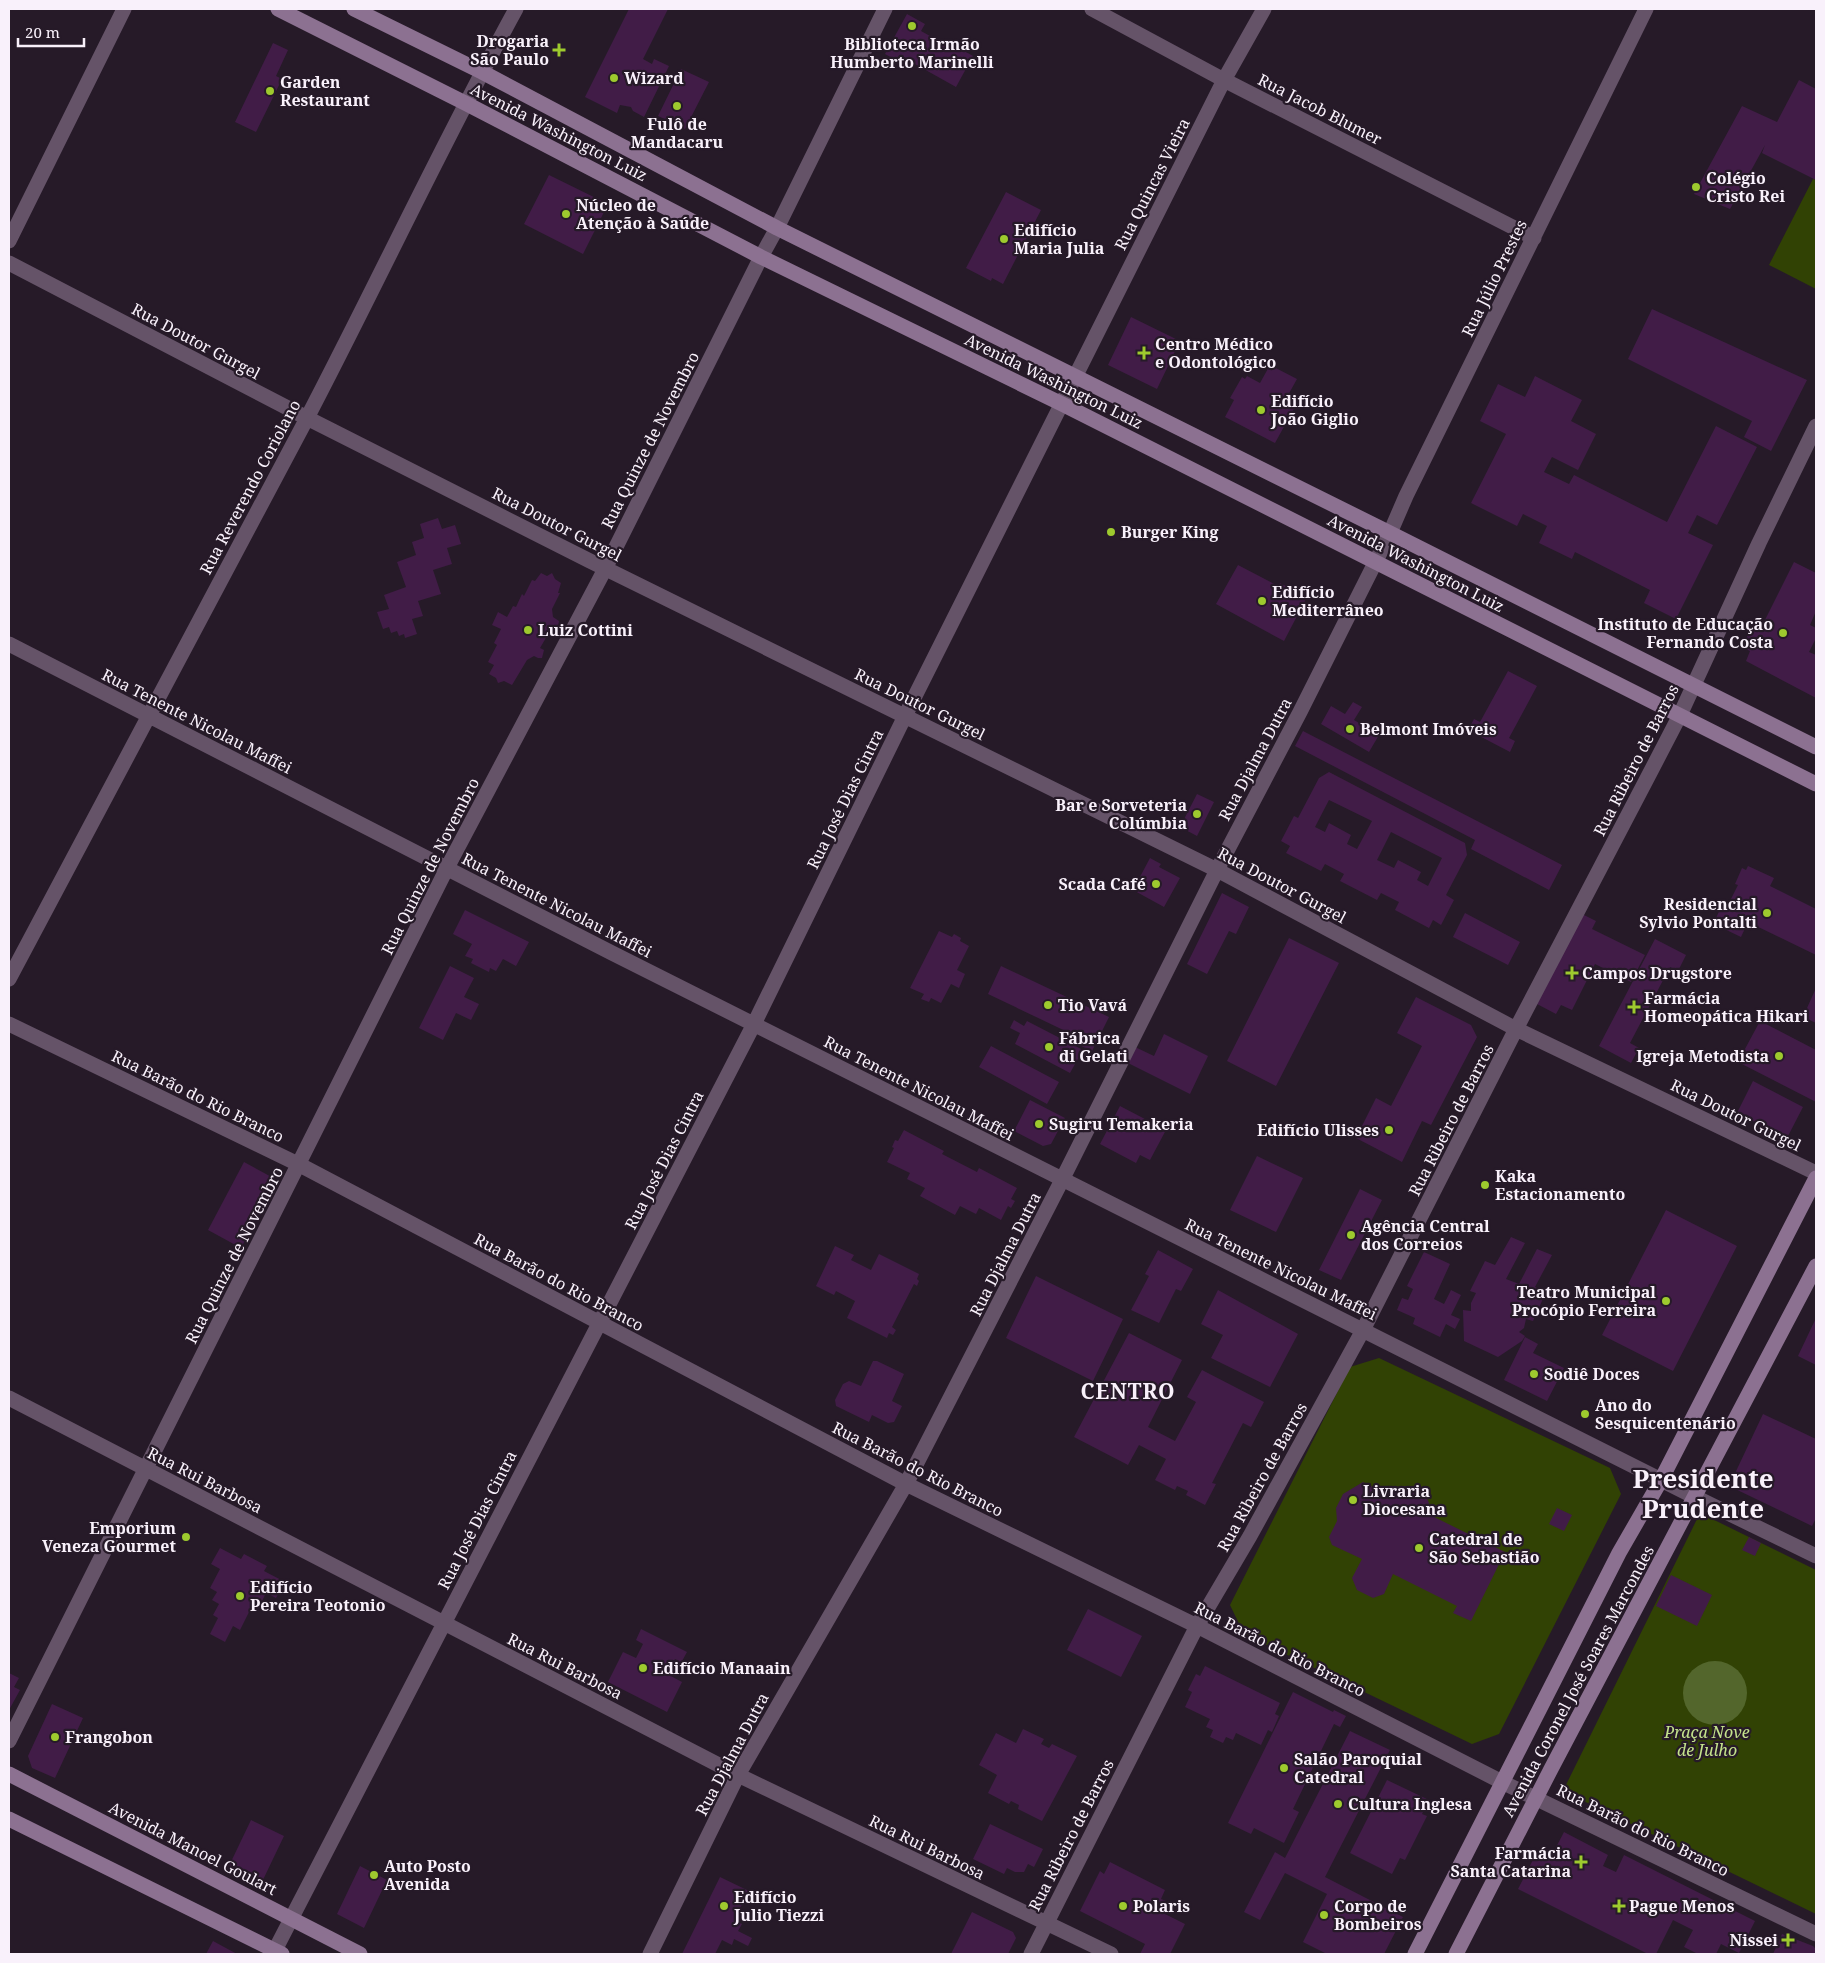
<svg xmlns="http://www.w3.org/2000/svg" width="1825" height="1963" font-family="'Noto Serif',serif">
<rect width="100%" height="100%" fill="#261a28"/>
<path fill="#314204" d="M1813,179L1816,180V289L1769,265Z
M1379,1358L1610,1468L1621,1494L1499,1734L1472,1744L1244,1634L1230,1605L1350,1367Z
M1700,1513L1816,1570V1914L1563,1791Z"/>
<path fill="#53662c" d="M1683 1693a32 32 0 1 1 64 0a32 32 0 1 1-64 0Z"/>
<path fill="#411c47" fill-rule="evenodd" d="M629,9H668L643,59L652,64L654,59L669,66L644,117L633,111L631,107L620,105L617,113L585,97Z
M907,14L925,24L921,31L957,51L959,48L973,56L956,87L906,59L903,64L885,54Z
M273,43L288,50L276,76L282,79L256,132L235,122Z
M681,69L709,82L685,129L676,125L673,130L664,126L667,120L658,116Z
M1799,80L1816,89V180L1762,153L1765,145L1730,209L1694,194L1742,106L1777,122Z
M549,175L608,204L583,254L524,224Z
M1006,192L1041,210L1003,284L992,278L991,281L966,268Z
M1652,309L1807,380L1771,451L1744,437L1752,421L1628,359Z
M1131,317L1180,341L1157,389L1108,365Z
M1270,365L1297,379L1287,397L1297,403L1275,443L1225,417L1234,400L1230,398L1242,377L1245,379L1247,376L1260,383Z
M1535,376L1582,400L1571,421L1596,434L1578,470L1552,457L1544,472L1569,484L1574,475L1667,522L1716,426L1757,447L1717,525L1697,515L1688,533L1713,545L1676,619L1644,603L1650,590L1575,552L1572,559L1539,543L1547,526L1523,514L1517,526L1471,503L1506,434L1480,421L1498,384L1525,397Z
M438,518L442,529L455,525L461,544L447,548L452,564L433,570L441,594L418,601L423,616L412,619L417,634L405,638L404,634L399,636L397,631L391,633L389,627L383,629L377,612L389,609L384,595L406,587L397,562L416,555L412,542L424,538L420,524Z
M1794,562L1816,573V611L1810,625L1816,628V638L1809,652L1816,655V698L1746,661L1750,651L1742,647L1753,624L1761,628Z
M1238,565L1278,586L1280,583L1307,597L1284,641L1216,604Z
M541,573L547,576L552,573L555,579L561,583L558,593H560L552,609L553,617L559,621L558,627L550,631L540,648L544,650L542,658H538L534,656L527,660L512,685L504,681L498,683L496,678L489,674L494,665L488,662L497,645L494,643L501,629L492,625L498,612L507,617L513,606L516,607L522,594L524,596L532,580L535,581Z
M1508,671L1537,686L1509,738L1515,741L1510,752L1468,730L1474,719L1480,722Z
M1353,702L1362,707L1354,720L1379,735L1369,752L1321,724L1331,706L1345,714Z
M1303,731L1562,865L1549,890L1471,849L1475,840L1295,746Z
M1329,772L1465,843L1467,855L1446,895L1454,900L1441,925L1433,920L1429,928L1395,910L1399,902L1381,893L1377,900L1340,881L1344,874L1325,864L1321,871L1286,853L1290,846L1281,841L1294,816L1298,818L1319,778ZM1329,800L1372,821L1357,849L1347,844L1351,835L1329,823L1325,832L1315,827ZM1391,832L1442,858L1428,886L1417,880L1421,872L1398,860L1394,868L1377,860Z
M1197,794L1214,802L1197,836L1180,827Z
M1150,858L1161,864L1159,867L1180,878L1164,907L1133,890Z
M1748,866L1774,878L1770,886L1816,909V955L1748,922L1741,937L1716,925L1719,920L1716,918L1722,905L1727,907L1738,885L1735,884L1742,868L1746,870Z
M1222,893L1249,907L1236,934L1229,931L1207,974L1187,964Z
M465,910L529,942L516,966L503,959L496,971L490,968L489,972L471,963L473,959L465,956L472,944L453,934Z
M1465,913L1520,942L1508,965L1453,937Z
M1582,914L1596,921L1592,929L1645,955L1631,982L1595,964L1572,1010L1561,1005L1556,1014L1537,1004Z
M939,931L952,937L954,934L961,938L960,941L969,946L957,970L965,974L959,988L951,984L941,1003L931,998L929,1002L921,999L924,994L910,988Z
M1289,938L1339,963L1276,1086L1227,1061Z
M1655,939L1686,955L1678,971L1670,967L1630,1043L1639,1048L1631,1063L1599,1046Z
M450,966L474,978L464,997L479,1004L471,1020L456,1013L443,1040L419,1028Z
M1001,966L1109,1017L1092,1051L1077,1044L1080,1038L988,994Z
M1816,988V1023L1803,1017Z
M1416,997L1471,1025L1477,1037L1431,1125L1422,1121L1402,1162L1356,1138L1376,1098L1391,1106L1422,1046L1397,1033Z
M1014,1020L1024,1026L1027,1021L1083,1050L1070,1073L1015,1044L1020,1033L1010,1028Z
M1760,1021L1816,1050V1102L1738,1062Z
M1164,1034L1208,1056L1190,1094L1128,1063L1135,1047L1154,1056Z
M991,1046L1059,1082L1047,1104L979,1067Z
M1753,1081L1803,1107L1787,1138L1737,1113Z
M1030,1100L1065,1118L1051,1144L1043,1146L1014,1131Z
M1120,1106L1166,1130L1150,1160L1140,1155L1136,1163L1100,1144Z
M904,1130L944,1151L942,1154L977,1172L979,1168L1017,1188L1011,1199L1015,1201L1011,1208L1008,1206L1001,1220L979,1208L976,1214L960,1206L955,1215L920,1196L925,1188L907,1179L910,1173L887,1162L894,1148L892,1147L895,1140L898,1141Z
M1257,1156L1303,1178L1276,1232L1230,1210Z
M244,1162L277,1180L241,1248L208,1230Z
M1360,1189L1382,1200L1341,1280L1319,1270Z
M1666,1210L1737,1246L1673,1371L1602,1335Z
M1511,1237L1525,1243L1506,1279L1519,1284L1537,1249L1552,1255L1535,1287L1546,1292L1533,1321L1526,1319L1524,1328L1519,1332L1525,1336L1522,1341L1498,1357L1464,1341L1463,1310L1471,1311V1303L1476,1293L1470,1291L1485,1261L1495,1265Z
M835,1246L854,1255L851,1260L871,1270L879,1254L919,1274L917,1279L919,1281L917,1286L914,1284L892,1327L896,1330L893,1335L889,1333L887,1338L847,1318L855,1301L836,1291L834,1295L816,1286Z
M1158,1250L1193,1269L1181,1291L1176,1289L1159,1323L1131,1310L1149,1276L1145,1274Z
M1424,1252L1450,1264L1434,1299L1444,1304L1451,1290L1461,1295L1451,1315L1460,1319L1455,1329L1446,1324L1440,1337L1413,1324L1415,1318L1397,1310L1402,1298L1408,1300L1413,1289L1407,1286Z
M1036,1276L1123,1319L1093,1381L1006,1338Z
M1218,1290L1298,1334L1270,1387L1211,1358L1223,1335L1201,1324Z
M1816,1318V1365L1798,1356Z
M1129,1333L1182,1360L1148,1427L1175,1441L1196,1402L1187,1397L1202,1370L1264,1402L1251,1427L1243,1423L1212,1483L1216,1484L1205,1505L1186,1495L1188,1491L1177,1486L1175,1490L1155,1480L1166,1459L1139,1445L1128,1465L1074,1437Z
M1525,1337L1538,1344L1533,1353L1564,1368L1547,1401L1504,1380Z
M873,1361H877L904,1374L892,1401L902,1406L894,1422L888,1423L872,1415L869,1422L836,1406L835,1400L843,1384L849,1381L861,1386Z
M1763,1414L1816,1439V1518L1812,1526L1729,1486Z
M1363,1482L1393,1497L1398,1487L1408,1486L1425,1493L1429,1503L1424,1512L1505,1552L1471,1621L1453,1613L1457,1606L1393,1574L1384,1594L1373,1598L1357,1590L1352,1578L1362,1559L1332,1545L1329,1537L1337,1521L1336,1508L1343,1494Z
M1557,1508L1572,1515L1564,1531L1549,1524Z
M1749,1537L1761,1543L1755,1556L1742,1550Z
M220,1548L241,1559L244,1554L267,1566L264,1571L285,1582L276,1598L266,1593L256,1613L250,1610L240,1630L233,1626L225,1642L210,1634L218,1618L213,1615L219,1604L212,1600L217,1592L210,1588L220,1569L211,1564Z
M1671,1575L1712,1595L1697,1626L1656,1606Z
M1088,1609L1142,1636L1121,1677L1067,1650Z
M641,1629L687,1652L681,1663L675,1659L667,1674L682,1682L667,1712L608,1682L623,1652L636,1658L643,1644L636,1640Z
M1205,1666L1280,1703L1275,1714L1279,1716L1272,1732L1268,1730L1261,1745L1236,1733L1233,1740L1226,1737L1223,1743L1210,1737L1213,1730L1206,1727L1210,1719L1185,1707L1192,1692L1188,1690L1196,1674L1200,1676Z
M9,1673L19,1678L14,1687L20,1690L9,1710Z
M1293,1692L1333,1712L1334,1710L1346,1716L1340,1727L1334,1724L1293,1809L1299,1812L1284,1843L1254,1828L1251,1834L1228,1823Z
M52,1704L83,1718L55,1778L32,1768L28,1756Z
M1023,1729L1044,1739L1041,1744L1049,1748L1052,1744L1077,1756L1042,1821L1018,1809L1019,1805L1011,1801L1009,1804L988,1793L997,1775L979,1765L996,1733L1016,1743Z
M1350,1731L1390,1750L1325,1877L1403,1917L1384,1954H1327L1303,1942L1327,1894L1285,1873L1260,1920L1244,1912L1275,1852L1285,1858Z
M1387,1780L1429,1800L1422,1814L1427,1816L1405,1860L1400,1858L1392,1874L1350,1853Z
M251,1820L284,1836L261,1884L228,1868Z
M990,1824L1043,1849L1034,1867L1028,1864L1024,1872H1015L1007,1868L1004,1874L973,1859Z
M1564,1832L1608,1855L1603,1866L1616,1872L1624,1855L1755,1921L1739,1953L1721,1944L1716,1954H1698L1684,1947L1693,1930L1673,1920L1656,1954H1648L1518,1889L1537,1852L1550,1859Z
M1110,1862L1165,1890L1161,1899L1166,1901L1161,1912L1185,1924L1170,1954H1140L1145,1944L1080,1911L1100,1871L1104,1874Z
M360,1866L387,1880L364,1928L337,1914Z
M720,1877L749,1891L734,1920L742,1924L738,1931L752,1938L748,1946L734,1939L732,1945L722,1940L715,1954H682Z
M972,1912L1013,1932L1016,1938L1008,1954H951Z
M1782,1934L1813,1946L1816,1949V1954H1773Z
M213,1941L237,1954H206Z"/>
<g fill="none" stroke-linecap="round" stroke-linejoin="round">
<path stroke="#655368" stroke-width="15" d="M1092,9L1224,80L1534,238
M9,241L124,9
M9,263L307,418L590,561L1217,870L1516,1029L1816,1173
M9,644L612,953L1695,1497L1816,1556
M9,979C107,793 207,607 306,420C377,284 442,144 516,9
M9,1024L300,1165L906,1484L1197,1626L1502,1782L1816,1934
M9,1398L738,1775L1111,1954
M9,1741L447,868L605,569L761,257L777,228L885,9
M273,1954L754,1024L905,716L1224,80L1264,9
M650,1954L738,1775L906,1484L1062,1180L1217,870L1300,712L1390,533L1406,496L1646,9
M1031,1954L1197,1626L1250,1536L1363,1330L1516,1029L1652,769L1680,715L1759,543L1816,426"/>
<path stroke="#8c7191" stroke-width="15" d="M278,9L465,103L761,257L1062,404L1816,784
M354,9L482,72L777,228L1390,533L1816,747
M9,1774L360,1954
M9,1819L282,1954
M1415,1954L1619,1553L1661,1480L1816,1178
M1456,1954L1551,1769L1816,1266"/>
</g>
<g fill="#9eca2e" stroke="#261a28" stroke-width="2">
<circle cx="912" cy="26" r="5"/>
<path d="M556.5 42.5h5v5h5v5h-5v5h-5v-5h-5v-5h5z"/>
<circle cx="614" cy="78" r="5"/>
<circle cx="270" cy="91" r="5"/>
<circle cx="677" cy="106" r="5"/>
<circle cx="1696" cy="187" r="5"/>
<circle cx="566" cy="214" r="5"/>
<circle cx="1004" cy="239" r="5"/>
<path d="M1141.5 345.5h5v5h5v5h-5v5h-5v-5h-5v-5h5z"/>
<circle cx="1261" cy="410" r="5"/>
<circle cx="1111" cy="532" r="5"/>
<circle cx="1262" cy="601" r="5"/>
<circle cx="528" cy="630" r="5"/>
<circle cx="1783" cy="633" r="5"/>
<circle cx="1350" cy="729" r="5"/>
<circle cx="1197" cy="814" r="5"/>
<circle cx="1156" cy="884" r="5"/>
<circle cx="1767" cy="913" r="5"/>
<path d="M1569.5 965.5h5v5h5v5h-5v5h-5v-5h-5v-5h5z"/>
<circle cx="1048" cy="1005" r="5"/>
<path d="M1631.5 999.5h5v5h5v5h-5v5h-5v-5h-5v-5h5z"/>
<circle cx="1049" cy="1047" r="5"/>
<circle cx="1779" cy="1056" r="5"/>
<circle cx="1039" cy="1124" r="5"/>
<circle cx="1389" cy="1130" r="5"/>
<circle cx="1485" cy="1185" r="5"/>
<circle cx="1351" cy="1235" r="5"/>
<circle cx="1666" cy="1301" r="5"/>
<circle cx="1534" cy="1374" r="5"/>
<circle cx="1585" cy="1414" r="5"/>
<circle cx="1353" cy="1500" r="5"/>
<circle cx="186" cy="1537" r="5"/>
<circle cx="1419" cy="1548" r="5"/>
<circle cx="240" cy="1596" r="5"/>
<circle cx="643" cy="1668" r="5"/>
<circle cx="55" cy="1737" r="5"/>
<circle cx="1284" cy="1768" r="5"/>
<circle cx="1338" cy="1804" r="5"/>
<path d="M1578.5 1854.5h5v5h5v5h-5v5h-5v-5h-5v-5h5z"/>
<circle cx="374" cy="1875" r="5"/>
<circle cx="724" cy="1906" r="5"/>
<circle cx="1123" cy="1906" r="5"/>
<path d="M1616.5 1898.5h5v5h5v5h-5v5h-5v-5h-5v-5h5z"/>
<circle cx="1324" cy="1915" r="5"/>
<path d="M1785.5 1932.5h5v5h5v5h-5v5h-5v-5h-5v-5h5z"/>
</g>
<g text-anchor="middle" dominant-baseline="central" stroke-width="4.5" stroke-linejoin="round" paint-order="stroke">
<g font-size="16" font-weight="bold" fill="#f9f1fb" stroke="#261a28" text-anchor="start">
<text x="549" y="41" text-anchor="end">Drogaria<tspan x="549" dy="18">São Paulo</tspan></text>
<text x="912" y="44" text-anchor="middle">Biblioteca Irmão<tspan x="912" dy="18">Humberto Marinelli</tspan></text>
<text x="624" y="78">Wizard</text>
<text x="280" y="82">Garden<tspan x="280" dy="18">Restaurant</tspan></text>
<text x="677" y="124" text-anchor="middle">Fulô de<tspan x="677" dy="18">Mandacaru</tspan></text>
<text x="1706" y="178">Colégio<tspan x="1706" dy="18">Cristo Rei</tspan></text>
<text x="576" y="205">Núcleo de<tspan x="576" dy="18">Atenção à Saúde</tspan></text>
<text x="1014" y="230">Edifício<tspan x="1014" dy="18">Maria Julia</tspan></text>
<text x="1155" y="344">Centro Médico<tspan x="1155" dy="18">e Odontológico</tspan></text>
<text x="1271" y="401">Edifício<tspan x="1271" dy="18">João Giglio</tspan></text>
<text x="1121" y="532">Burger King</text>
<text x="1272" y="592">Edifício<tspan x="1272" dy="18">Mediterrâneo</tspan></text>
<text x="1773" y="624" text-anchor="end">Instituto de Educação<tspan x="1773" dy="18">Fernando Costa</tspan></text>
<text x="538" y="630">Luiz Cottini</text>
<text x="1360" y="729">Belmont Imóveis</text>
<text x="1187" y="805" text-anchor="end">Bar e Sorveteria<tspan x="1187" dy="18">Colúmbia</tspan></text>
<text x="1146" y="884" text-anchor="end">Scada Café</text>
<text x="1757" y="904" text-anchor="end">Residencial<tspan x="1757" dy="18">Sylvio Pontalti</tspan></text>
<text x="1582" y="973">Campos Drugstore</text>
<text x="1644" y="998">Farmácia<tspan x="1644" dy="18">Homeopática Hikari</tspan></text>
<text x="1058" y="1005">Tio Vavá</text>
<text x="1059" y="1038">Fábrica<tspan x="1059" dy="18">di Gelati</tspan></text>
<text x="1769" y="1056" text-anchor="end">Igreja Metodista</text>
<text x="1049" y="1124">Sugiru Temakeria</text>
<text x="1379" y="1130" text-anchor="end">Edifício Ulisses</text>
<text x="1495" y="1176">Kaka<tspan x="1495" dy="18">Estacionamento</tspan></text>
<text x="1361" y="1226">Agência Central<tspan x="1361" dy="18">dos Correios</tspan></text>
<text x="1656" y="1292" text-anchor="end">Teatro Municipal<tspan x="1656" dy="18">Procópio Ferreira</tspan></text>
<text x="1544" y="1374">Sodiê Doces</text>
<text x="1595" y="1405">Ano do<tspan x="1595" dy="18">Sesquicentenário</tspan></text>
<text x="1363" y="1491">Livraria<tspan x="1363" dy="18">Diocesana</tspan></text>
<text x="176" y="1528" text-anchor="end">Emporium<tspan x="176" dy="18">Veneza Gourmet</tspan></text>
<text x="1429" y="1539">Catedral de<tspan x="1429" dy="18">São Sebastião</tspan></text>
<text x="250" y="1587">Edifício<tspan x="250" dy="18">Pereira Teotonio</tspan></text>
<text x="653" y="1668">Edifício Manaain</text>
<text x="65" y="1737">Frangobon</text>
<text x="1294" y="1759">Salão Paroquial<tspan x="1294" dy="18">Catedral</tspan></text>
<text x="1348" y="1804">Cultura Inglesa</text>
<text x="1571" y="1853" text-anchor="end">Farmácia<tspan x="1571" dy="18">Santa Catarina</tspan></text>
<text x="384" y="1866">Auto Posto<tspan x="384" dy="18">Avenida</tspan></text>
<text x="734" y="1897">Edifício<tspan x="734" dy="18">Julio Tiezzi</tspan></text>
<text x="1133" y="1906">Polaris</text>
<text x="1334" y="1906">Corpo de<tspan x="1334" dy="18">Bombeiros</tspan></text>
<text x="1629" y="1906">Pague Menos</text>
<text x="1778" y="1940" text-anchor="end">Nissei</text>
</g>
<g font-size="16" fill="#f9f1fb" stroke="#261a28">
<text transform="translate(1320 109) rotate(27)">Rua Jacob Blumer</text>
<text transform="translate(559 132) rotate(27)">Avenida Washington Luiz</text>
<text transform="translate(1152 184) rotate(-63)">Rua Quincas Vieira</text>
<text transform="translate(1494 278) rotate(-64)">Rua Júlio Prestes</text>
<text transform="translate(196 341) rotate(28)">Rua Doutor Gurgel</text>
<text transform="translate(1054 381) rotate(26)">Avenida Washington Luiz</text>
<text transform="translate(650 440) rotate(-63)">Rua Quinze de Novembro</text>
<text transform="translate(250 487) rotate(-62)">Rua Reverendo Coriolano</text>
<text transform="translate(557 524) rotate(27)">Rua Doutor Gurgel</text>
<text transform="translate(1416 563) rotate(27)">Avenida Washington Luiz</text>
<text transform="translate(920 704) rotate(26)">Rua Doutor Gurgel</text>
<text transform="translate(197 721) rotate(27)">Rua Tenente Nicolau Maffei</text>
<text transform="translate(1255 759) rotate(-62)">Rua Djalma Dutra</text>
<text transform="translate(1636 760) rotate(-63)">Rua Ribeiro de Barros</text>
<text transform="translate(845 799) rotate(-64)">Rua José Dias Cintra</text>
<text transform="translate(430 866) rotate(-63)">Rua Quinze de Novembro</text>
<text transform="translate(1282 885) rotate(28)">Rua Doutor Gurgel</text>
<text transform="translate(557 905) rotate(27)">Rua Tenente Nicolau Maffei</text>
<text transform="translate(919 1088) rotate(27)">Rua Tenente Nicolau Maffei</text>
<text transform="translate(198 1096) rotate(26)">Rua Barão do Rio Branco</text>
<text transform="translate(1736 1115) rotate(26)">Rua Doutor Gurgel</text>
<text transform="translate(1451 1120) rotate(-63)">Rua Ribeiro de Barros</text>
<text transform="translate(664 1160) rotate(-63)">Rua José Dias Cintra</text>
<text transform="translate(1005 1254) rotate(-63)">Rua Djalma Dutra</text>
<text transform="translate(234 1255) rotate(-63)">Rua Quinze de Novembro</text>
<text transform="translate(1281 1269) rotate(26)">Rua Tenente Nicolau Maffei</text>
<text transform="translate(559 1282) rotate(28)">Rua Barão do Rio Branco</text>
<text transform="translate(918 1469) rotate(27)">Rua Barão do Rio Branco</text>
<text transform="translate(1262 1477) rotate(-61)">Rua Ribeiro de Barros</text>
<text transform="translate(205 1480) rotate(27)">Rua Rui Barbosa</text>
<text transform="translate(477 1520) rotate(-63)">Rua José Dias Cintra</text>
<text transform="translate(1280 1649) rotate(27)">Rua Barão do Rio Branco</text>
<text transform="translate(565 1666) rotate(27)">Rua Rui Barbosa</text>
<text transform="translate(1578 1681) rotate(-62)">Avenida Coronel José Soares Marcondes</text>
<text transform="translate(732 1754) rotate(-62)">Rua Djalma Dutra</text>
<text transform="translate(1643 1830) rotate(26)">Rua Barão do Rio Branco</text>
<text transform="translate(1071 1835) rotate(-63)">Rua Ribeiro de Barros</text>
<text transform="translate(927 1847) rotate(26)">Rua Rui Barbosa</text>
<text transform="translate(193 1848) rotate(27)">Avenida Manoel Goulart</text>
</g>
<g font-size="16" font-style="italic" fill="#c4e38c" stroke="#261a28">
<text x="1707" y="1732">Praça Nove<tspan x="1707" dy="18">de Julho</tspan></text>
</g>
<g font-size="21" font-weight="bold" letter-spacing="1" fill="#f9f1fb" stroke="#261a28">
<text x="1128" y="1391">CENTRO</text>
</g>
<g font-size="26" font-weight="bold" fill="#f9f1fb" stroke="#261a28">
<text x="1703" y="1478">Presidente<tspan x="1703" dy="30">Prudente</tspan></text>
</g>
</g>
<rect width="1825" height="1963" fill="none" stroke="#f9f1fb" stroke-width="20"/>
<path d="M18 38v8h66v-8" fill="none" stroke="#f9f1fb" stroke-width="2.5"/>
<text x="25" y="38" font-size="15" fill="#f9f1fb" stroke="#261a28" stroke-width="4" paint-order="stroke">20 m</text>
</svg>
